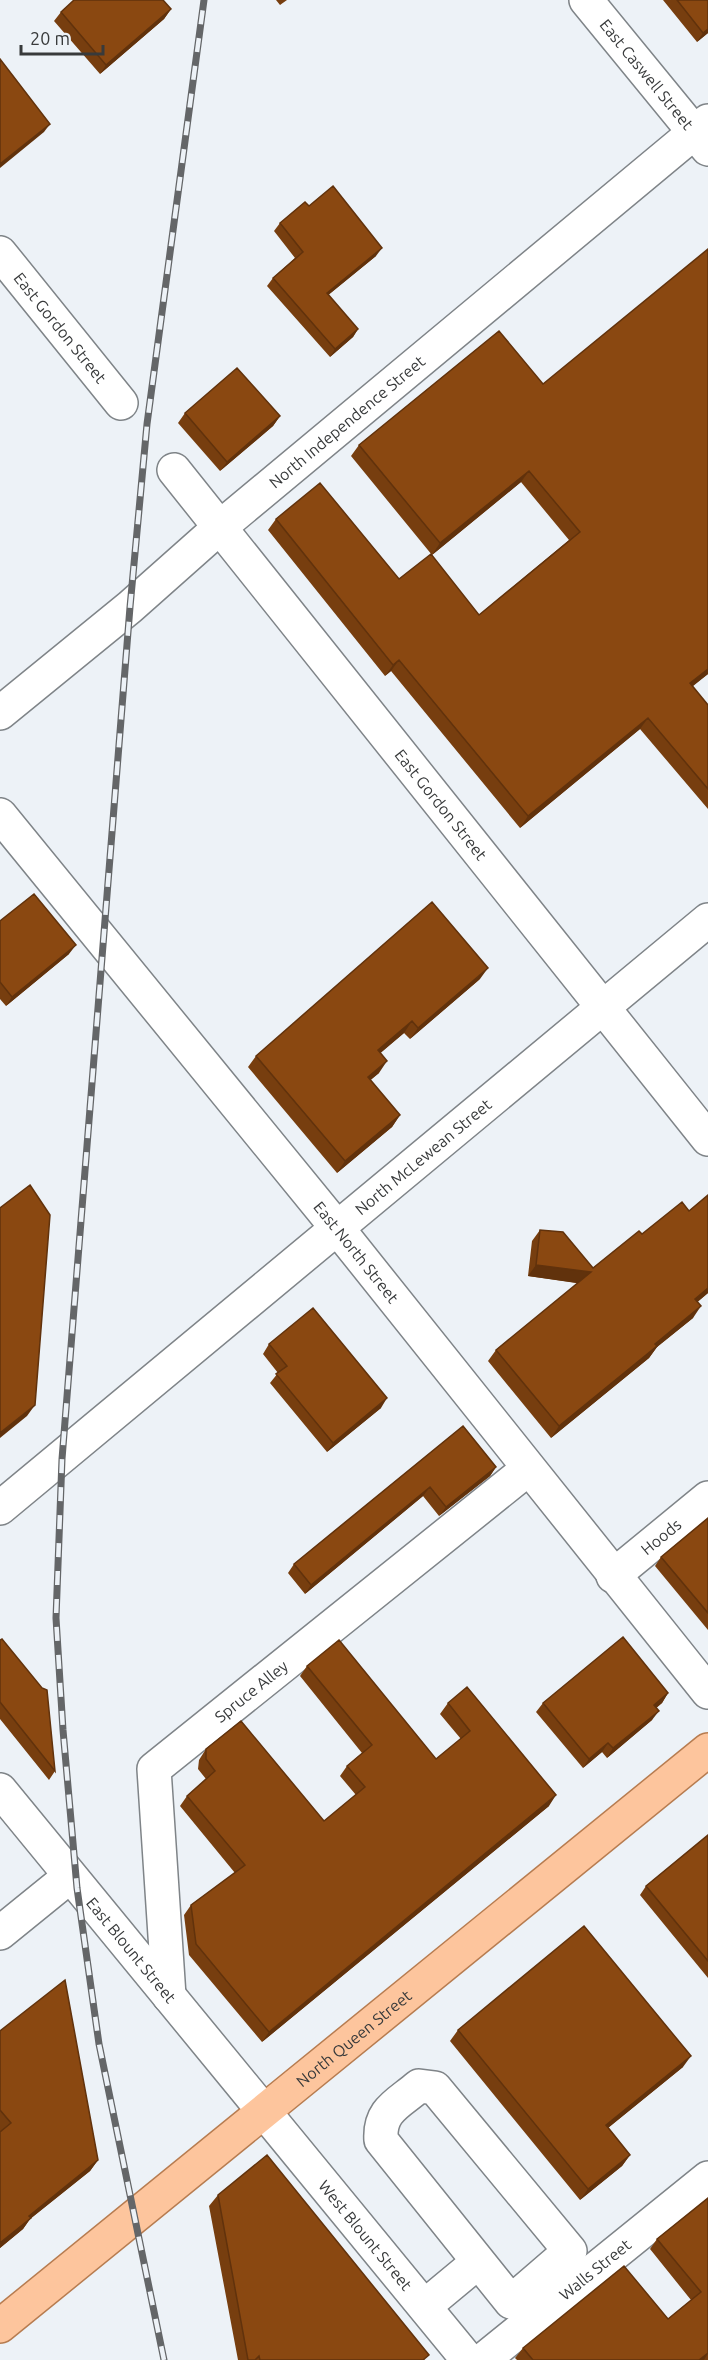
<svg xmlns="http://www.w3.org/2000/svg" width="708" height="2360" font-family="Ubuntu,sans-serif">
<rect width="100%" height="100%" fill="#edf2f7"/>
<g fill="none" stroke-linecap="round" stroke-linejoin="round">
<defs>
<g id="minor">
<path id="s1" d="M586,0L708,149"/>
<path id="s2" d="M0,253L121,403"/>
<path id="s3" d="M174,470L708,1139"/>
<path id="s4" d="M0,713L130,607L219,528L708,121"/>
<path id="s5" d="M0,815L338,1229L708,1692"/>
<path id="s6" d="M0,1508L708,920"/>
<path id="s7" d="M613,1576L708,1498"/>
<path id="s8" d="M0,1790L468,2360"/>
<path d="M0,1933L69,1877"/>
<path id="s9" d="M169,1996L154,1769L528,1469"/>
<path d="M419,2086L435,2088L570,2251L511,2302L381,2140C379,2110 398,2104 419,2086Z"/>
<path d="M425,2306L478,2262"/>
<path id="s10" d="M483,2360L708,2178"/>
</g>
<g id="major">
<path id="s11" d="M0,2326L708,1750"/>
</g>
</defs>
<use href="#minor" stroke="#7f8488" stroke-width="36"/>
<use href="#major" stroke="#b77c50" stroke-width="36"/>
<use href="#minor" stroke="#fff" stroke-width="33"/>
<use href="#major" stroke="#fdc59d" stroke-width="33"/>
<defs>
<path id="rail" d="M164,2360L99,2044L77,1888L63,1730L56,1618L62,1459L130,607L147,424L204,0"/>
</defs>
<use href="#rail" stroke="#646668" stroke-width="7"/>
<use href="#rail" stroke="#edf2f7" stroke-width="4.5" stroke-dasharray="14" stroke-linecap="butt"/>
</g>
<path fill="#773e0f" d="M276,0H287L280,5Z
M663,0H708V33L697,42Z
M171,9L164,19L100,74L54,21L61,12Z
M309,206L376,256L328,295L358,329L353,337L330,357L267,286L273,278L295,258L274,231L280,223Z
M499,331L708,674L692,686L708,705V809L640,729L520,828L391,671L385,676L268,530L276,519L399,579L479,615L569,540L521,482L432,555L351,456L359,445Z
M185,413L280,416L273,426L220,471L178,423Z
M0,921L69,954L6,1006L0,999Z
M480,979L410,1039L404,1033L380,1053L379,1073L370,1080L400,1115L392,1127L337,1173L248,1067L256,1056Z
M708,1195V1293L697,1302L693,1318L657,1347L649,1358L551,1438L488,1361L496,1350L578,1283L528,1276L532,1241L540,1230L593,1268L642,1234L689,1211Z
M269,1344L381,1408L327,1452L270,1383L278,1373L263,1354Z
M463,1426L496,1467L490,1476L439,1516L423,1496L305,1594L288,1573L294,1564Z
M708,1518V1630L655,1566L661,1557Z
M0,1640L55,1771L49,1780L0,1719Z
M307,1666L436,1759L461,1739L440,1714L448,1703L549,1806L262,2042L189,1955L184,1915L191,1905L235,1873L180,1806L187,1796L206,1779L198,1769L199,1760L206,1749L324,1821L356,1795L340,1776L347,1766L362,1753L300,1676Z
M668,1693L662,1703L656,1708L652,1720L607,1758L602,1752L583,1768L536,1712L543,1703Z
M708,1835V1978L640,1895L646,1886Z
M458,2030L683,2067L608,2128L630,2155L622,2166L580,2200L450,2041Z
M0,2031L98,2160L90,2171L30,2219L23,2229L0,2248Z
M218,2195L425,2360H238L209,2206Z
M708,2198V2360H517L515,2358L523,2348L668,2319L691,2300L650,2249L657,2239Z"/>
<path fill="#61320c" d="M171,9L164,19L100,74L106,65Z
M708,29V33L697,42L703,33Z
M50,124L44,132L0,168V164Z
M382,248L376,256L321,301L327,293Z
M358,329L353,337L330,357L335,349Z
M280,416L273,426L220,471L227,462Z
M529,471L521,482L432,555L440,543Z
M399,660L391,671L385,676L393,665Z
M708,669V674L682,695L690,683Z
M648,718L640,729L520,828L528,816Z
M76,945L69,954L6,1006L12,997Z
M488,968L480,979L410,1039L418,1028Z
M412,1021L404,1033L370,1062L378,1050Z
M387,1061L379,1073L360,1089L368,1077Z
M400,1115L392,1127L337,1173L345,1161Z
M536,1265L591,1272L583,1284L528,1276Z
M708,1288V1293L687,1311L695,1299Z
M701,1306L693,1318L657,1347L649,1358L551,1438L559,1426L655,1344Z
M387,1398L381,1408L327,1452L333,1443Z
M35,1405L27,1416L0,1438V1433Z
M496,1467L490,1476L439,1516L446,1507Z
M430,1487L423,1496L305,1594L311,1585Z
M668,1693L662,1703L648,1715L654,1705Z
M659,1711L652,1720L607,1758L613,1748Z
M608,1743L602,1752L583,1768L589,1759Z
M556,1795L549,1806L262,2042L269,2032Z
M691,2056L683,2067L598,2136L606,2125Z
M630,2155L622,2166L580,2200L588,2189Z
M98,2160L90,2171L30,2219L23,2229L0,2248V2243L29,2216Z
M708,2353L704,2360H699Z"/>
<path fill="#8a4811" stroke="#61320c" stroke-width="1.5" d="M74,0H163L171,9L106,65L61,12Z
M677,0H708V29L703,33Z
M0,59L50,124L0,164Z
M333,186L382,248L327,293L358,329L335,349L273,278L303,252L280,223L305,202L309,206Z
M708,249V669L690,683L708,705V789L648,718L528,816L399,660L393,665L276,519L320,483L399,579L431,554L479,615L580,532L529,471L440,543L359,445L499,331L543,384Z
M237,368L280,416L227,462L185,413Z
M34,894L76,945L12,997L0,982V921Z
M432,902L488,968L418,1028L412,1021L378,1050L387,1061L368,1077L400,1115L345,1161L256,1056Z
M30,1185L50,1215L35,1405L0,1433V1208Z
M708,1195V1288L695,1299L701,1306L655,1344L657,1346L559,1426L496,1350L591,1272L536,1265L540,1230L563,1232L593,1268L639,1231L642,1234L682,1202L689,1211Z
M313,1308L387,1398L333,1443L276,1374L287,1366L269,1344Z
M463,1426L496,1467L446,1507L430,1487L311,1585L294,1564Z
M708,1518V1613L661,1557Z
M623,1637L668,1693L654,1705L659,1711L613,1748L608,1743L589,1759L543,1703Z
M2,1639L42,1688L47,1690L55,1771L0,1702V1640Z
M339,1640L436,1759L470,1731L448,1703L467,1687L556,1795L269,2032L196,1944L191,1905L245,1865L187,1796L215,1771L206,1759V1749L241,1721L324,1821L365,1787L347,1766L372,1745L307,1666Z
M708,1835V1961L646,1886Z
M584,1926L691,2056L606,2125L630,2155L588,2189L458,2030Z
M65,1980L98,2160L29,2216L31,2218L0,2243V2132L11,2123L0,2110V2031Z
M267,2155L429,2355L423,2360H260L259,2356L255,2360H248L218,2195Z
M708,2198V2353L699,2360H533L523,2348L624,2266L668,2319L701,2292L657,2239Z"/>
<g text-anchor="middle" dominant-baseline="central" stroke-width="6" stroke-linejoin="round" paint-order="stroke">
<g font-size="16" fill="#383a3b" stroke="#edf2f7">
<text stroke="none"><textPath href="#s1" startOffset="96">East Caswell Street</textPath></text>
<text stroke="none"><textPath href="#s2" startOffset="96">East Gordon Street</textPath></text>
<text stroke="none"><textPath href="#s4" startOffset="453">North Independence Street</textPath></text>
<text stroke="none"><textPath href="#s3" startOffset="428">East Gordon Street</textPath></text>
<text stroke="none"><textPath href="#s6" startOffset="550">North McLewean Street</textPath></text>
<text stroke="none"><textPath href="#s5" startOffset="564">East North Street</textPath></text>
<text stroke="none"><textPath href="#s7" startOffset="62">Hoods</textPath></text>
<text stroke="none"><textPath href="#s9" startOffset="352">Spruce Alley</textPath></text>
<text stroke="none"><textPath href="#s8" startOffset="207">East Blount Street</textPath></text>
<text stroke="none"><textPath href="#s11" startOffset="456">North Queen Street</textPath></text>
<text stroke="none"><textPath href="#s8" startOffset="576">West Blount Street</textPath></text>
<text stroke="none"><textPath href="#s10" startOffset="144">Walls Street</textPath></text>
</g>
</g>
<path d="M21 45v9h82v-9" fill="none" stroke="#383a3b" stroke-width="3"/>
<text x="30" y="45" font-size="18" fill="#383a3b" stroke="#edf2f7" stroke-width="4.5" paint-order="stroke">20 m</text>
</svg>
